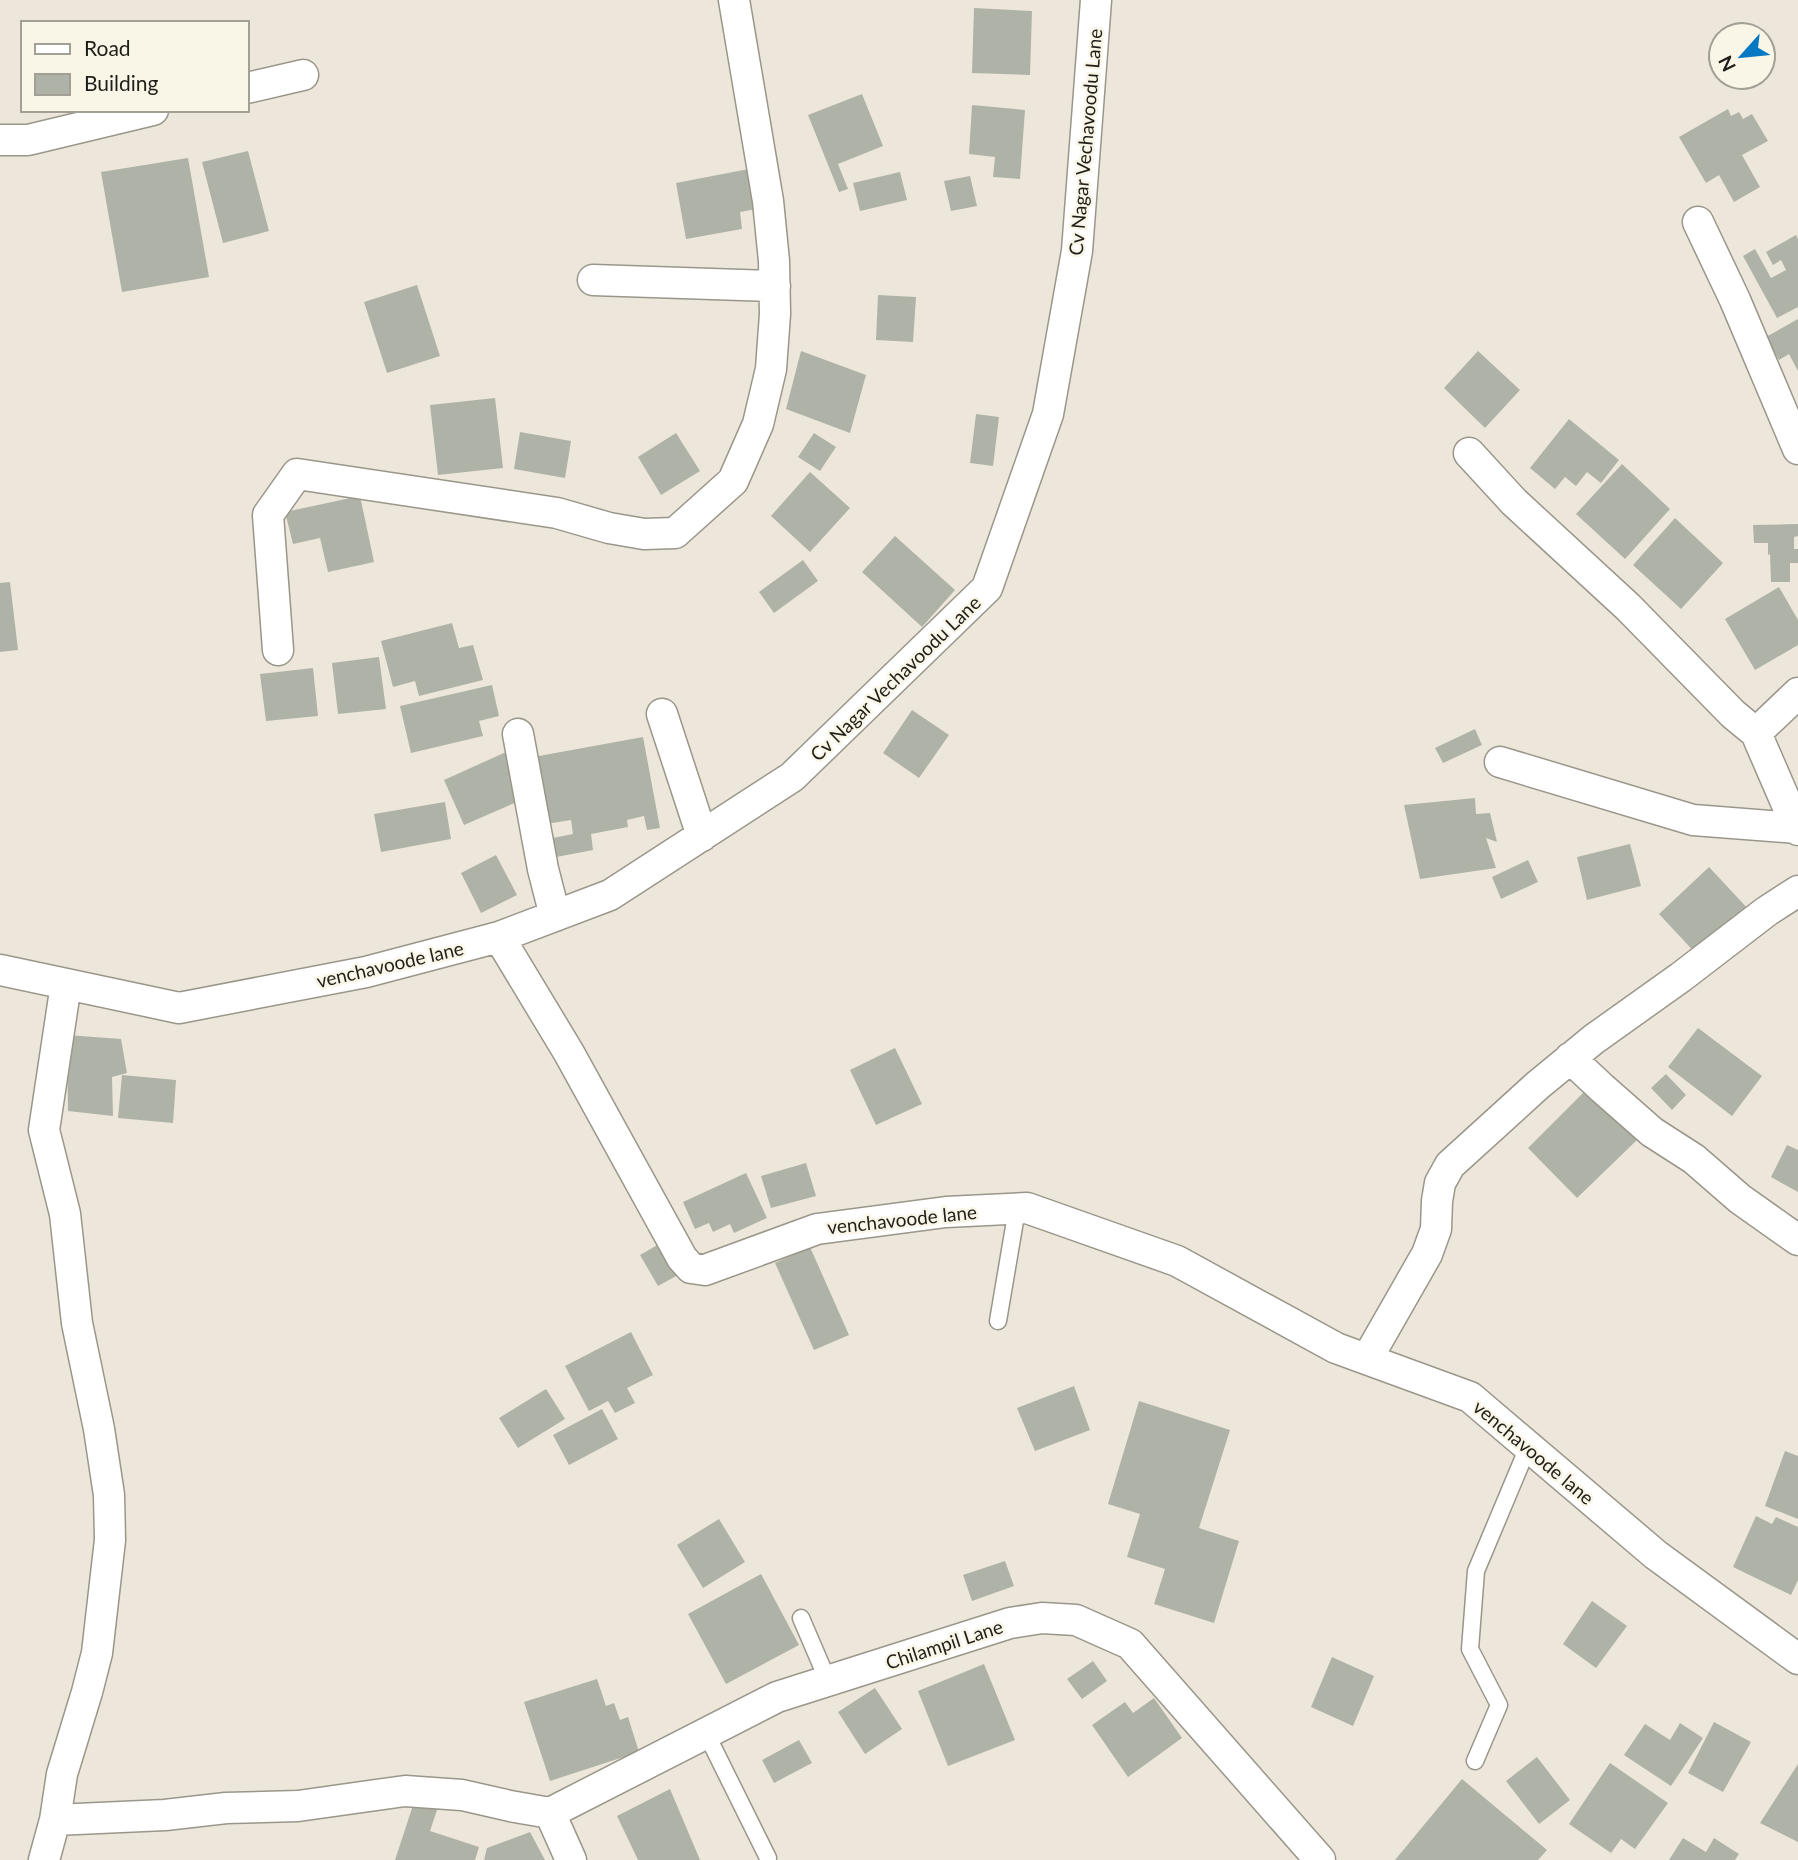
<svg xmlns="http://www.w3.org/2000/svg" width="1798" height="1860" font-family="Lato,sans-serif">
<rect width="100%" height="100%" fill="#ece7da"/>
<path fill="#afb3a7" d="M974,8L1032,11L1030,75L972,73Z
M862,94L883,146L838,164L848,189L839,192L808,115Z
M972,105L1025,110L1020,179L993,177L995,157L969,154Z
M1728,109L1731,116L1739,112L1743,119L1752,114L1768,141L1742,155L1760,187L1734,202L1719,175L1706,183L1679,137Z
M248,151L269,231L223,243L202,162Z
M188,158L209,277L122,292L101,172Z
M754,168L762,208L740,212L742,229L686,239L676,183Z
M900,172L907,200L860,211L853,183Z
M970,176L977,206L951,211L944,181Z
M1796,235L1798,239V307L1777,318L1743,256L1755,249L1771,278L1786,270L1781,260L1773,265L1766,252Z
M417,285L440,356L387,373L364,302Z
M878,295L916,297L913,342L876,340Z
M1798,319V371L1789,354L1779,360L1766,337Z
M801,351L866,375L850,433L786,409Z
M1478,351L1520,390L1485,428L1444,388Z
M495,398L503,468L438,475L430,405Z
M976,414L999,417L993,466L970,463Z
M1569,419L1619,460L1601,483L1587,472L1576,486L1565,477L1555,489L1530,468Z
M520,432L571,441L565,478L514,469Z
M676,433L700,471L661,495L638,457Z
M814,433L836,447L820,471L798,457Z
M1622,464L1670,509L1625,559L1576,514Z
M810,472L850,508L810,552L771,516Z
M360,496L374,562L328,572L320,538L293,544L285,512Z
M1675,518L1723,563L1681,609L1633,565Z
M1798,524V536L1794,537V549H1798V563H1790V582H1771L1770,554L1768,555V543H1754L1753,525Z
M895,536L955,590L922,627L862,572Z
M803,560L818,581L774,613L759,592Z
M10,582L18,650L0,652V583Z
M1779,587L1798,620V645L1755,670L1725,619Z
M452,623L459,648L473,645L483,680L419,696L415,681L393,687L381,641Z
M379,657L386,709L338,714L332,663Z
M313,668L318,716L266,721L260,674Z
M492,685L499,716L479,721L483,736L411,753L400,706Z
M912,710L949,735L919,778L883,753Z
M1475,729L1482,745L1443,763L1435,748Z
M643,737L660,828L647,830L644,816L627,820L628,827L591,834L593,850L546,859L543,840L573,834L571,820L540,825L528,758Z
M506,752L526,798L464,825L444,780Z
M1475,798L1476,814L1490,813L1497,842L1486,838L1496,868L1420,879L1404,805Z
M445,802L451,839L381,852L374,814Z
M1630,844L1641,886L1587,900L1577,857Z
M496,855L517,895L481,913L461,873Z
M1528,860L1538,882L1501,899L1492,877Z
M1709,867L1751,912L1701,959L1659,914Z
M1698,1028L1762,1076L1732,1116L1668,1067Z
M67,1035L121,1039L127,1073L112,1077L113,1116L68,1111Z
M895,1048L922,1104L876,1125L850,1070Z
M1666,1074L1686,1095L1672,1110L1651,1088Z
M122,1075L176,1080L173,1123L118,1118Z
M1587,1089L1637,1140L1577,1198L1528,1148Z
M1787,1145L1798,1150V1192L1771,1177Z
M806,1163L816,1196L771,1208L761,1176Z
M746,1173L767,1218L734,1233L730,1224L713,1232L709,1223L695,1229L683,1202Z
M668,1239L685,1271L658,1286L640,1255Z
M810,1247L849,1335L814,1350L775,1263Z
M631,1332L653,1375L627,1388L635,1403L615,1413L608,1401L589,1411L565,1366Z
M1074,1386L1090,1430L1035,1451L1017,1408Z
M546,1389L565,1419L518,1448L499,1418Z
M1139,1401L1230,1430L1199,1528L1239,1541L1214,1623L1154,1604L1165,1569L1127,1557L1140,1514L1108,1504Z
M602,1409L618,1439L569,1465L553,1435Z
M1785,1451L1798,1456V1519L1765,1506Z
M1756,1516L1772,1524L1776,1517L1798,1527V1580L1791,1595L1733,1567Z
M719,1519L745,1562L703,1588L677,1545Z
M1005,1561L1014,1586L972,1601L963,1575Z
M761,1574L799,1645L726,1684L688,1614Z
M1592,1601L1627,1626L1596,1668L1563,1644Z
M1332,1657L1374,1676L1353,1726L1311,1707Z
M1093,1661L1107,1681L1082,1699L1067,1679Z
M984,1664L1015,1740L948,1766L918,1691Z
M597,1679L606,1706L614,1703L620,1720L628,1717L639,1752L550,1781L524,1702Z
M875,1688L902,1729L865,1754L838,1712Z
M1154,1698L1182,1738L1128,1777L1092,1725L1125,1702L1133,1713Z
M1714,1722L1751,1742L1723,1792L1688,1773Z
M1680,1723L1703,1738L1671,1786L1624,1755L1645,1724L1670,1740Z
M799,1740L812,1763L774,1783L762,1760Z
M1537,1757L1570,1800L1539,1824L1506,1781Z
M1610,1763L1668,1803L1635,1849L1621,1839L1611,1853L1569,1824Z
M1798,1764V1842L1760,1823Z
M1462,1779L1547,1850L1538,1860H1395Z
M670,1789L700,1860H638L617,1816Z
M416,1796L439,1804L430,1831L479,1847L475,1860H395Z
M530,1832L545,1860H484L487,1848Z
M1683,1838L1706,1852L1714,1838L1739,1854L1735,1860H1669Z"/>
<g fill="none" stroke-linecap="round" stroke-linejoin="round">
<defs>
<path id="service" d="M998,1321L1017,1209
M801,1618L828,1681
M706,1733L768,1858
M1475,1761L1499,1705L1470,1649L1476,1571L1528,1447"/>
<path id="minor" d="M247,88L303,75
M0,140H28L153,110
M1698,222L1735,300L1798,449
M593,280L775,286
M1469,453L1514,502L1628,607L1733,714L1756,733L1798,693
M278,650L268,515L297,474L557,513L609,528L644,534L675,533L733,481L758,424L771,369L775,314L774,261L768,201L734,0
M662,714L702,836
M1756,733L1798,830
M518,734L543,869L555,916
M1500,762L1693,820L1797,828
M499,937L610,895L792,777L987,588L1048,414L1077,251L1096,0
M0,970L179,1008L366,972L499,937L569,1053L682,1258L691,1268L705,1270L817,1229L946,1212L1027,1208L1177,1261L1336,1348L1470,1397L1656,1555L1798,1659
M1570,1058L1602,1088L1652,1132L1694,1159L1740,1199L1798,1240
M1367,1359L1427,1254L1436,1229L1437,1201L1440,1183L1450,1165L1538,1085L1594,1039L1681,977L1767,911L1798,891
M55,1820L165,1815L226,1808L298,1806L405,1791L462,1795L510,1806L550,1813
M44,1860L55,1820L62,1774L87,1692L97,1653L110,1540L109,1495L99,1429L77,1323L65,1214L44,1130L66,984
M571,1860L550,1813L777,1697L1010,1623L1042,1618L1076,1620L1130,1644L1320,1860"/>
</defs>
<use href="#service" stroke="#9a968a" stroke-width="19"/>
<use href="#minor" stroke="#9a968a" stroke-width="33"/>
<use href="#service" stroke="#fff" stroke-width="16"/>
<use href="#minor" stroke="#fff" stroke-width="30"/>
</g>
<g text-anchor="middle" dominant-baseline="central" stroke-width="5" stroke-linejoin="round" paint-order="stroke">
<g font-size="19" fill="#201e19" stroke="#f9f5e7">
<text transform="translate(1085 142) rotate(-85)">Cv Nagar Vechavoodu Lane</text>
<text transform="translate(895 678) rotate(-44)">Cv Nagar Vechavoodu Lane</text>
<text transform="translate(390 964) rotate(-13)">venchavoode lane</text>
<text transform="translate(902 1219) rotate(-6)">venchavoode lane</text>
<text transform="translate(1534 1452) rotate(40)">venchavoode lane</text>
<text transform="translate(944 1644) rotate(-18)">Chilampil Lane</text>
</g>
</g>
<rect x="21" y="21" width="228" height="91" fill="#f9f5e7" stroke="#a29f95" stroke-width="2"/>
<rect x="35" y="44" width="35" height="10" fill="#ffffff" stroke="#a29f95" stroke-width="2"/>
<text x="84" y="56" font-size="21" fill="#201e19">Road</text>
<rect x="35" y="74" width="35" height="21" fill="#afb3a7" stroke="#a29f95" stroke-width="2"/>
<text x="84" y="91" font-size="21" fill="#201e19">Building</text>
<g transform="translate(1742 56) rotate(243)"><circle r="33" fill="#f9f5e7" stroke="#a29f95" stroke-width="2"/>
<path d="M0-5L12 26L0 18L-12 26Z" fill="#0478c2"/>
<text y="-10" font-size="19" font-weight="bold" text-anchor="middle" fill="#201e19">N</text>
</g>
</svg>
